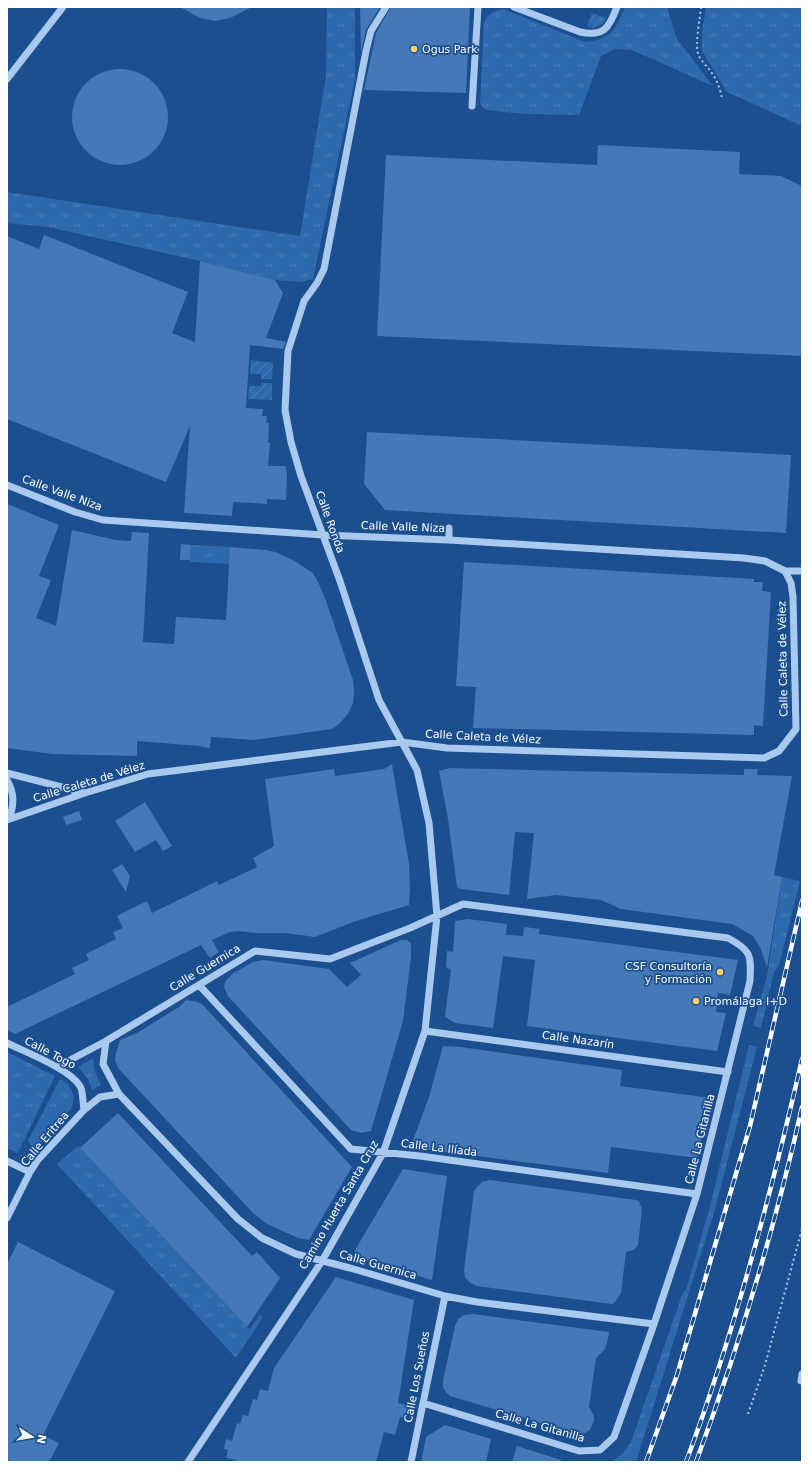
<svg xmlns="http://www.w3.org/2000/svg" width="809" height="1469" font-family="'DejaVu Sans',sans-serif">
<defs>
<pattern id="grass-tufts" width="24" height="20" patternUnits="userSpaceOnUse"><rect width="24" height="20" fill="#2e69ad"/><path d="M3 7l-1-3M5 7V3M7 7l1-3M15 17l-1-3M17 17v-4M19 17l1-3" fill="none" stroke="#4d80b9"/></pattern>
<pattern id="garden-furrows" width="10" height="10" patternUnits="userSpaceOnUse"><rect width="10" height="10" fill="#2e69ad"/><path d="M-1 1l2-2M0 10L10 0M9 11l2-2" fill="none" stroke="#4d80b9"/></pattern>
</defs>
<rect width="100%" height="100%" fill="#1b4f8f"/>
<path fill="url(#grass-tufts)" d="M327,7H355V79L313,279L302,282L275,280L200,261L48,227L7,223V192L300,236L326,75Z
M625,7H667L677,39L713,86L632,50L615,49L601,56L579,115L526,114L486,110L480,104L484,23C486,14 494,11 503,9L585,42C611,40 616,29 625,7Z
M706,7H802V126L727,92L702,51V33Z
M191,545L230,547V564L190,562Z
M782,877L800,881L779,966L774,972L761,1028L753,1026L767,976Z
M749,1045L757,1047L715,1209L636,1462H611L622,1454L631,1442L683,1292L686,1290L709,1210Z
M7,1052L55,1076L18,1153L7,1148Z
M93,1058L95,1072L101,1085L92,1090L88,1079L78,1067Z
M60,1079L67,1083L72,1091L74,1098L71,1109L37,1147L32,1146L28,1141Z
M78,1146L247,1327L250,1329L260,1315L263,1317L236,1358L57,1164Z"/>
<path fill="url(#garden-furrows)" d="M592,13L606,18L604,23L594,28L587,26Z
M251,360L273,363L272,379H261V374H250Z
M261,383H272V400L248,399L249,386H261Z"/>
<path fill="#4478b7" d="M180,7H252L230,18L215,21L200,18Z
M360,7H380L366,30L361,53Z
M391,7H470L466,93L364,90L376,33Z
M72 117a48 48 0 1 1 96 0a48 48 0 1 1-96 0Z
M598,145L740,152L739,174L781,176L802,186V356L377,336L386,155L597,165Z
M44,235L188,292L172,333L195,342L200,261L275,280L283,293L266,338L286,342L283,349L250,345L246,408L263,409L262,416H267L266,423H269L268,443H270L268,466H285L287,472L286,500L267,499V504L233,502L232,516L184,513L190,426L166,482L7,419V236L39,249Z
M367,432L791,455L786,533L385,510L364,484Z
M7,504L59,525L39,576L51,580L36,618L56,626L72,530L116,540L131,541L132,532L149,533L143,642L174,644L176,617L226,620L230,547L266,550L275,552L293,560L313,573L319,584L326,601L353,680L354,692L353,703L348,714L339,724L332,729L254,740L211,737L210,748L199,746L137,741V756L52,754L7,748Z
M181,544L191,545L190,560H180Z
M464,562L754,579V582H763L762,591L771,592L763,726L754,725V735L473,728L476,687L456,686Z
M392,764L409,864L410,889L409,905L356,921L315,937L286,933H257L239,931L230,932L212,940L219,952L210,958L201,945L15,1034L7,1030V1007L75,974L72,968L89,960L86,954L116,939L113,932L123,928L117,916L147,901L152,913L217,881L219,885L257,867L253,858L274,846L265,779L334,769L335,776L384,769Z
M450,768L744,775V769H758L757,775L792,776L774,875L782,877L767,967L760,947L753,936L732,924L621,909L601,900L556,895L527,899L534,833L515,832L509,895L461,889L457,887L448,819L439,771Z
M145,802L172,846L163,851L156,840L135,852L115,821Z
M79,811L82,820L66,825L63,817Z
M122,864L130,876L126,892L112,870Z
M468,919L507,924L506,935L523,936L524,927L540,929L539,934L738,960L730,995L718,993L716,1012L726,1013L717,1051L527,1026L535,960L503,956L493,1028L455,1023L445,1017L451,970L446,967L447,951L453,952L455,921Z
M401,940H407L411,943V957L403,1021L371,1131L361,1133L351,1130L228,996L224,987L225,982L232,974L253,962L263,960L329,969L347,987L361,975L350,963Z
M186,1000L198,1002L203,1005L352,1167L309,1240L298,1238L267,1224L253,1213L118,1068L115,1060L116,1053L120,1040L137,1033L179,1007Z
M443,1046L461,1047L622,1070L620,1086L711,1098L697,1158L611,1147L608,1173L422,1149L412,1143L429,1097Z
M118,1113L252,1256L257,1252L280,1278L247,1327L80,1148Z
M403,1169L447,1176L432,1280L362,1259L356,1254L355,1250Z
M490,1180L636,1200L639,1201L642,1210L638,1245L634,1250L626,1252L621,1293L616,1301L612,1304L477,1286L470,1283L465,1277L464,1270L474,1191L477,1187L482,1182Z
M18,1242L115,1291L43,1435L59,1443L49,1462H12L7,1459V1264Z
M336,1277L414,1300L398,1403L409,1405L406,1419L400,1417L395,1435L384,1432L376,1462H234L235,1460L226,1458L228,1450L224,1449L226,1439L232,1441L237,1423L240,1424L243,1415L248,1416L253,1399L257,1400L260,1389L268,1391L274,1368Z
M473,1314L609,1332L607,1343L605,1349L596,1358L589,1407L594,1416V1421L590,1430L585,1433H575L450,1396L446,1392L443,1387V1380L455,1326L458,1319L464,1315Z
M445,1425L491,1439L486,1462H421L426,1437Z
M517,1446L561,1460V1462H512Z"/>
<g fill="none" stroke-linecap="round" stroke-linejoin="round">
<path stroke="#a9c9ee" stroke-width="2" stroke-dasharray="2 3" stroke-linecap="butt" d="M701,7C700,18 695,44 698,54C701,61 707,66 711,72C717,79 720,89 722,98
M748,1414L765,1365L802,1229"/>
<path stroke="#a9c9ee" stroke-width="7" d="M514,7L580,32C604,37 609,28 617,7
M7,79L63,7
M472,106L478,7
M7,485L75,512L103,520L323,535L449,540L744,558L765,561L785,571H802
M449,528V540
M7,773L85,793
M7,780C15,794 14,805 9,819
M7,820L85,793L148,774L402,742L447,748L764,758L779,751L796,729L793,597L791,583L785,571
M199,985L351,1149L420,1156L697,1194
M425,1031L728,1072
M7,1043C25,1052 73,1070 81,1088C83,1094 83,1104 84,1110
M57,1067L106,1041
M7,1161L30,1172
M7,1218L30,1172L37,1161L84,1110L100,1097L119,1094
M801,1381L802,1374
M423,1403L579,1451L600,1450L614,1437L654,1324L697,1194L750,981C751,955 752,951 728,938L463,904L410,928L330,959L255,951L106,1041L103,1064L119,1094L238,1219L262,1238L296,1254L350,1268L445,1296L477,1302L654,1324
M188,1462L322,1261L383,1153L425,1031L437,916L429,823L417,770L379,700L340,581L301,476L291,442L285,410L288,351L304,301L317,283L324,269L366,51L371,31L386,7
M411,1462L445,1296"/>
<defs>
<path id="rail" d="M646,1462L677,1375L750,1126L802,901
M686,1462C735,1331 771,1195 802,1059
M696,1462C739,1346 775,1228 802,1107"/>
</defs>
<use href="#rail" stroke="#fff" stroke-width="4.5"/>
<use href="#rail" stroke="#1b4f8f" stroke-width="3" stroke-dasharray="9" stroke-linecap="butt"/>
</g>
<g fill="#ffd166" stroke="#1b4f8f" stroke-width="1.5">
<circle cx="414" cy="49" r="4"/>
<circle cx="720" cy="972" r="4"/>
<circle cx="696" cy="1001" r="4"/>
</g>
<g text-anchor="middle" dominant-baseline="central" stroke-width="3.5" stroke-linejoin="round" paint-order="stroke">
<g font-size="11" fill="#fff" stroke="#1b4f8f" text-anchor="start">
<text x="422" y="49">Ogus Park</text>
<text x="712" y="966" text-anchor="end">CSF Consultoría<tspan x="712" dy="13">y Formación</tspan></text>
<text x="704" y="1001">Promálaga I+D</text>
</g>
<g font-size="11" fill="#fff" stroke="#1b4f8f">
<text transform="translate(62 493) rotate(20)">Calle Valle Niza</text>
<text transform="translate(330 522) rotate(70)">Calle Ronda</text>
<text transform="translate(403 527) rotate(2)">Calle Valle Niza</text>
<text transform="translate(783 659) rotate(-91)">Calle Caleta de Vélez</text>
<text transform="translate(483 737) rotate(3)">Calle Caleta de Vélez</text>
<text transform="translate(89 782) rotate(-17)">Calle Caleta de Vélez</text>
<text transform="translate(205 968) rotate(-31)">Calle Guernica</text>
<text transform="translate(578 1040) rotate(8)">Calle Nazarín</text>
<text transform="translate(50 1053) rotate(28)">Calle Togo</text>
<text transform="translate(45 1139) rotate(-50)">Calle Eritrea</text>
<text transform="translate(700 1139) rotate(-76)">Calle La Gitanilla</text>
<text transform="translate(439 1148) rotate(7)">Calle La Ilíada</text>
<text transform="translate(339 1205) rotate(-60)">Camino Huerta Santa Cruz</text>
<text transform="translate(378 1265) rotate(16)">Calle Guernica</text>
<text transform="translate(417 1377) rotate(-79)">Calle Los Sueños</text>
<text transform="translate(540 1426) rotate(16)">Calle La Gitanilla</text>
</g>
</g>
<rect width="809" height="1469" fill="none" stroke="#ffffff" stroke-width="16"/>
<g transform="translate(32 1437) rotate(102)" stroke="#1b4f8f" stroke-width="3" paint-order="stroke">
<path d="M0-3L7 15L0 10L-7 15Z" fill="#ffffff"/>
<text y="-6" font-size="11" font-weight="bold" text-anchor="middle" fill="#ffffff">N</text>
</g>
</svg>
